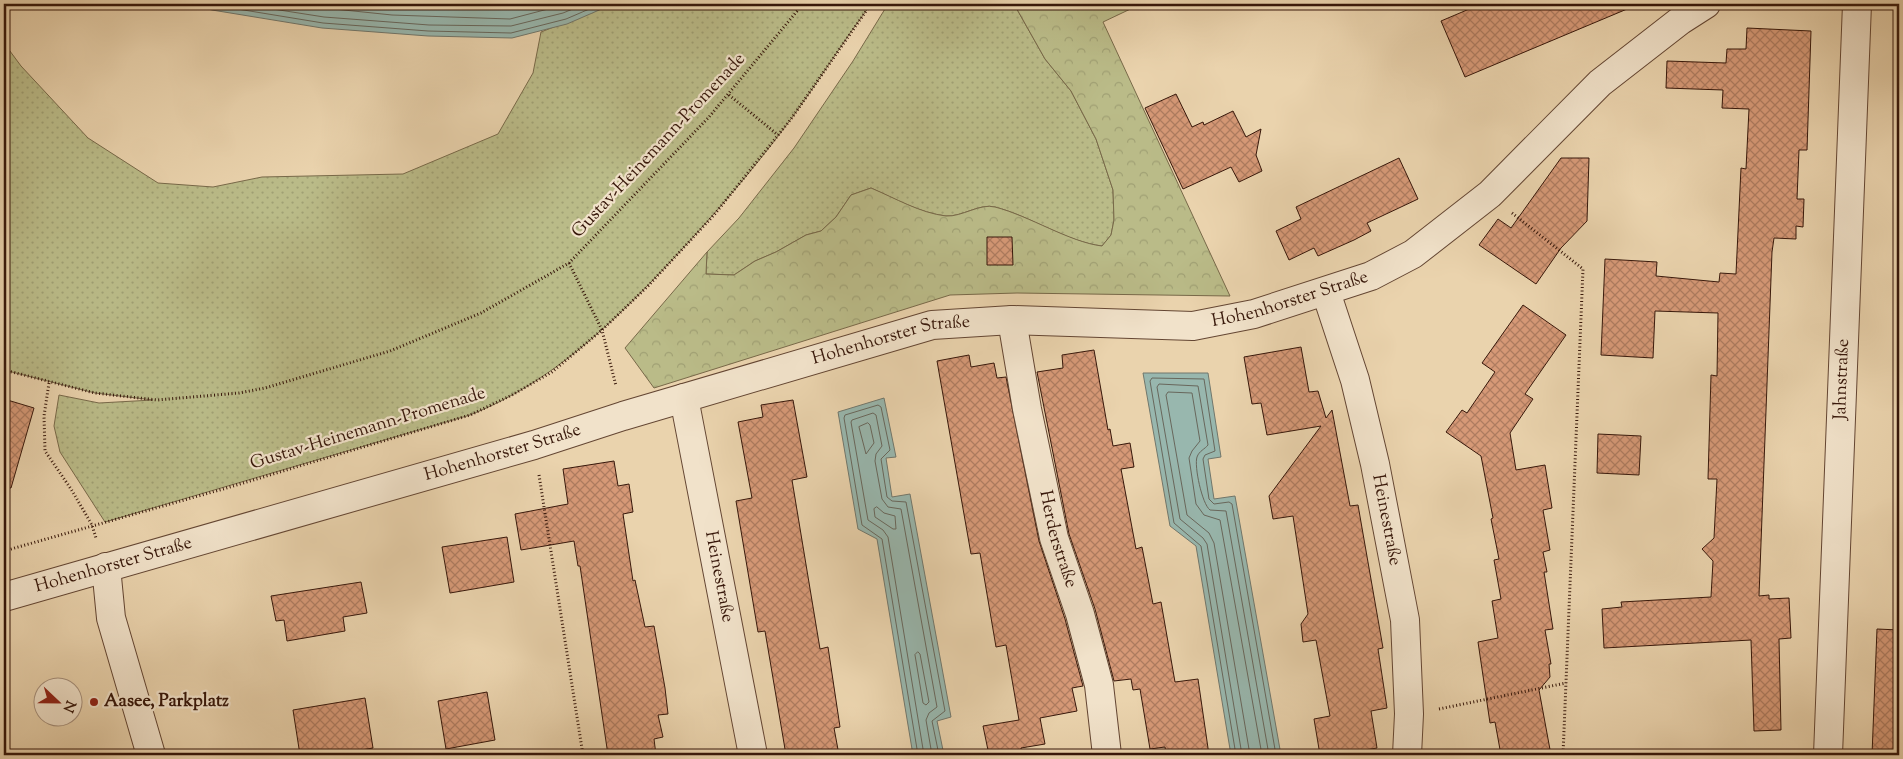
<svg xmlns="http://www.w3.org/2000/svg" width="1903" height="759" font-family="'Sorts Mill Goudy',serif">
<defs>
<pattern id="grass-dots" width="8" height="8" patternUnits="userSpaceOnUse" patternTransform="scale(1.25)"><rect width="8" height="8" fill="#babb88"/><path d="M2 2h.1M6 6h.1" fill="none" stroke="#a0a074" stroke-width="1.8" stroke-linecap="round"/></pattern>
<pattern id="forest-crowns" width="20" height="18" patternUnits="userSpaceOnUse" patternTransform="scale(1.25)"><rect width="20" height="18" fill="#babb88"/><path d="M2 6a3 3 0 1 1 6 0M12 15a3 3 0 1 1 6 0" fill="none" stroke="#a0a074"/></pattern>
<pattern id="building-cross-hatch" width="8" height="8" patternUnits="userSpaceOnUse" patternTransform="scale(1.25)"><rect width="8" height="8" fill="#d69977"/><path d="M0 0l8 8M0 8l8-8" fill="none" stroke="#ae7c60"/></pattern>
</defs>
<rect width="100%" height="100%" fill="#ead3ad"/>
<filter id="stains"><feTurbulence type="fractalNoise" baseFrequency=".004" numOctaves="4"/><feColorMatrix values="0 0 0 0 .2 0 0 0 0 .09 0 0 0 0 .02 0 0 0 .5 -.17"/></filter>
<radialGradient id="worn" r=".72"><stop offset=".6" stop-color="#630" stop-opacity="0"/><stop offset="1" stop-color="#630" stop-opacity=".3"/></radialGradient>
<path fill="url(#grass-dots)" stroke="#786949" d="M612,4H871C843,41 819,81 791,119C754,169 714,215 672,260C613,323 551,383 470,415L105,522L60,452L54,426L59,395L99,403L153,400L95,393L4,370V43L21,66L88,138L158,183L213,187L262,177L403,174L498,134L533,73L541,32Z
M888,4H1014L1045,59L1071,91L1096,139L1113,190L1114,220L1111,235L1102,246C1067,242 1030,216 995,207C980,203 962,217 946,216C920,213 895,199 871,188L851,195L836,217L821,231L806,235L776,252L755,261L734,275L706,274L707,252L739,218L794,148L853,61Z"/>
<path fill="url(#forest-crowns)" stroke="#786949" d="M1014,4H1141L1103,22L1230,296L1017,293L950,295L654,388L625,348L707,252L706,274L734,275L755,261L776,252L806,235L821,231L836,217L851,195L871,188C895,198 920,213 946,216C962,217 980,203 995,207C1030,216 1069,242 1102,246L1111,235L1114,220L1113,190L1096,139L1071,91L1045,59Z"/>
<path fill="#98b7ae" stroke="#71776c" d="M189,4H613L567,24L512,38L428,36L322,28L212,10Z
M1143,373H1208L1221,457L1208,459L1214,499L1235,496L1281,755H1231L1196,546L1170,526Z
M884,398L896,457L886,458L892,497L910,494L951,717L937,721L944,755H913L877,539L858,529L838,412Z"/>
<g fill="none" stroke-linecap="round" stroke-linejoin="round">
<path stroke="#68675c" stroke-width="1" d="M207,4L323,23L428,31L511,33L566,19L601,4
M241,4L324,17L429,25L511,26L563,13L585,4
M286,4L392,15L510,19L567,4
M868,423L870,425L874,443L866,454L859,427Z
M877,507L884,513L895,516L896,529H893L875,517L874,509Z
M918,652L920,654L929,702L926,705L923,703L915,655Z
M918,755L882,539L862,525L844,418L845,415L878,405L881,407L890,450L881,459L887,497L892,501L906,502L945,711L932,721L939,755
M924,755L888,537L883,530L868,520L851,422L852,420L873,413L876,415L882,446L876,454L875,461L882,499L888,507L901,509L937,707L929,713L926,720L932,755
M1236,755L1201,546L1174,523L1150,381L1152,378L1204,379L1215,451L1205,455L1203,459L1209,499L1214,504L1229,502L1232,504L1276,755
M1242,755L1207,544L1203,538L1180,519L1157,387L1159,384L1198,386L1208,445C1205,449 1199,451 1197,457C1194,466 1202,504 1210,510L1226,511L1269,755
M1250,755L1214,543L1209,533L1187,515L1166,395L1168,392L1192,393L1200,441L1192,451L1189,458L1196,504L1204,515L1220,520L1262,755"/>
</g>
<path fill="url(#building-cross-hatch)" stroke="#37170a" d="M1481,4H1639L1465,77L1441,21Z
M1747,28L1811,31L1807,150H1799L1797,199H1804L1803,227L1796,226V239L1774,238L1772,252L1759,596L1769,595V599L1789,598L1791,638L1779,639L1781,730L1754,731L1751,640L1604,648L1602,609L1622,607L1621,602L1711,597L1713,561L1702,549L1714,538L1717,479H1708L1711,375L1717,376L1718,313L1655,311L1653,358L1601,355L1605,259L1657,262L1656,276L1719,282L1720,273L1736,274L1741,168L1746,169L1749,109L1722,108L1723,90L1666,88L1667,61L1726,63L1727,49H1746Z
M1176,94L1192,127L1203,122L1204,125L1233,111L1246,137L1261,129L1256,155L1262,171L1239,182L1231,167L1183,189L1145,108Z
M1399,158L1418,199L1367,223L1371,231L1354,240L1318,256L1314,248L1289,260L1276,231L1301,219L1296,207Z
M1561,158H1589L1587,221L1561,248L1536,284L1479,245L1498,219L1511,228Z
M987,237H1012L1013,265H987Z
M1523,305L1566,335L1525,394L1533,399L1510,433L1516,470L1545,465L1552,508L1543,510L1550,550L1543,552L1547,572H1544L1553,629L1545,630L1551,664H1549L1550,677L1539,690L1551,755H1501L1495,722L1490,723L1478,642L1498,638L1492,601L1501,599L1494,560L1499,559L1491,519L1493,518L1481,456L1446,432L1462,410L1467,413L1495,372L1482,363Z
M1301,347L1309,392L1318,391L1326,418L1332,410L1350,506L1358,505L1383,648L1378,649L1387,708L1371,711L1377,748L1336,755H1320L1314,719L1330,716L1316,640L1303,642L1301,624L1308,614L1293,516L1273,519L1269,496L1321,426L1267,435L1261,403L1252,404L1244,357Z
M1094,350L1108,430L1110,429L1113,446L1130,443L1134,467L1121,469L1136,549L1142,547L1153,604L1161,602L1175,682L1198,679L1209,755H1166L1165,747L1150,749L1140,689L1133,690L1131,679L1114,681L1095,609L1069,534L1037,372L1063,368L1062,355Z
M969,355L971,367L994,363L997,378L1006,377L1039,541L1065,619L1083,686L1072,688L1077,711L1040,718L1045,744L1021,748L1022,755H989L983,726L1019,720L1006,645L996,647L980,553L971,554L937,361Z
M4,399L34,408L11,488L4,487Z
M793,400L807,477L792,480L820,649L828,647L840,727L834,728L839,755H786L765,631L758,632L736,501L752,498L738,422L763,417L761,405Z
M1598,434L1641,436L1639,475L1597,473Z
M614,461L618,486L629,484L633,512L623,514L633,581L635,580L645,627L654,626L665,688L668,714L658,715L663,737L654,739L656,755H608L580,566H578L574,541L521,550L515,514L568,504L563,469Z
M507,537L514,582L450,593L442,547Z
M361,582L367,613L343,617L345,631L287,641L284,620L276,621L271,596Z
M1877,629L1899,630V755H1872Z
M487,692L495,740L446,749L438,701Z
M365,698L373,748L331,755H300L293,710Z"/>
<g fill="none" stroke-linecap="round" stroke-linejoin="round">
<defs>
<g id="minor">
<path id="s1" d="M1326,292L1355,380L1375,464L1405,620L1409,714L1407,755"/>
<path id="s2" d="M1012,320L1027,409L1054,538L1080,614L1099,685L1107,755"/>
<path id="s3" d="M684,398L753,755"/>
<path d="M106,567L111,618L151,755"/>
<path id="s4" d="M4,597L534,445L623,416L932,325L1012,320L1193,326L1254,314L1371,276L1413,254L1490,194L1600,83L1681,20L1706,4"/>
<path id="s5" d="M1828,755L1857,4"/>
</g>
</defs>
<use href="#minor" stroke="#644633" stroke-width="30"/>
<path stroke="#37170a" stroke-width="3" stroke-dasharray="1 2.5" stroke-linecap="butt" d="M729,95L778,135
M1512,213L1583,269L1563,755
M569,263L602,330L616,386
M4,370L95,393L157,400L239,393L265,388L390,351L481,313L569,263L709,117L803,4
M49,383L44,416L45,451L71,489L92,525L96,538
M539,475L583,755
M4,551L223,489L470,415L512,395L552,372L602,330L648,286L714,215L791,119L871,4
M1439,709L1566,683"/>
<use href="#minor" stroke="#f1e2ca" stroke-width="28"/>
</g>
<circle fill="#8f2418" stroke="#f1e2ca" stroke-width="2" cx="94" cy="702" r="5"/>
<g text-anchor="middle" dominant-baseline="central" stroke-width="4.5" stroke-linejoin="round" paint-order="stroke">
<g font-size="18" fill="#37170a" stroke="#f1e2ca">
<text transform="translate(659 146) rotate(-47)">Gustav-Heinemann-Promenade</text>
<text stroke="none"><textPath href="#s4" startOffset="1329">Hohenhorster Straße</textPath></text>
<text stroke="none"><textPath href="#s4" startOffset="924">Hohenhorster Straße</textPath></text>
<text stroke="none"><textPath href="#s5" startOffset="376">Jahnstraße</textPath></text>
<text transform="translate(368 429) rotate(-17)">Gustav-Heinemann-Promenade</text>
<text stroke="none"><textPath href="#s4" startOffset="519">Hohenhorster Straße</textPath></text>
<text stroke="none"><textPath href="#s1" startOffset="236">Heinestraße</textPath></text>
<text stroke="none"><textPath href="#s2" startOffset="224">Herderstraße</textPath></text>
<text stroke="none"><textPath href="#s4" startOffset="114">Hohenhorster Straße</textPath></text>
<text stroke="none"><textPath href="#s3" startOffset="182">Heinestraße</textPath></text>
</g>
<g font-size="18" font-weight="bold" fill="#37170a" stroke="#f1e2ca" text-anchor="start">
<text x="104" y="702">Aasee, Parkplatz</text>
</g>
</g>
<rect width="1903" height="759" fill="none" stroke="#ead3ad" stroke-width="20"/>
<rect x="5" y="5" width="1893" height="749" fill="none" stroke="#37170a" stroke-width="2.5"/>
<rect x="10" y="10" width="1883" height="739" fill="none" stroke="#37170a"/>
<g transform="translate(58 702) rotate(112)"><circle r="24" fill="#f1e2ca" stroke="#a7917d"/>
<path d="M0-4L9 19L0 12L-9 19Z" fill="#8f2418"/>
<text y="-8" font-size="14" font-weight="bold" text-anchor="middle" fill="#37170a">N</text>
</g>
<rect width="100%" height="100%" filter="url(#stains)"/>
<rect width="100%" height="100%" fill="url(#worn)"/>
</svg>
